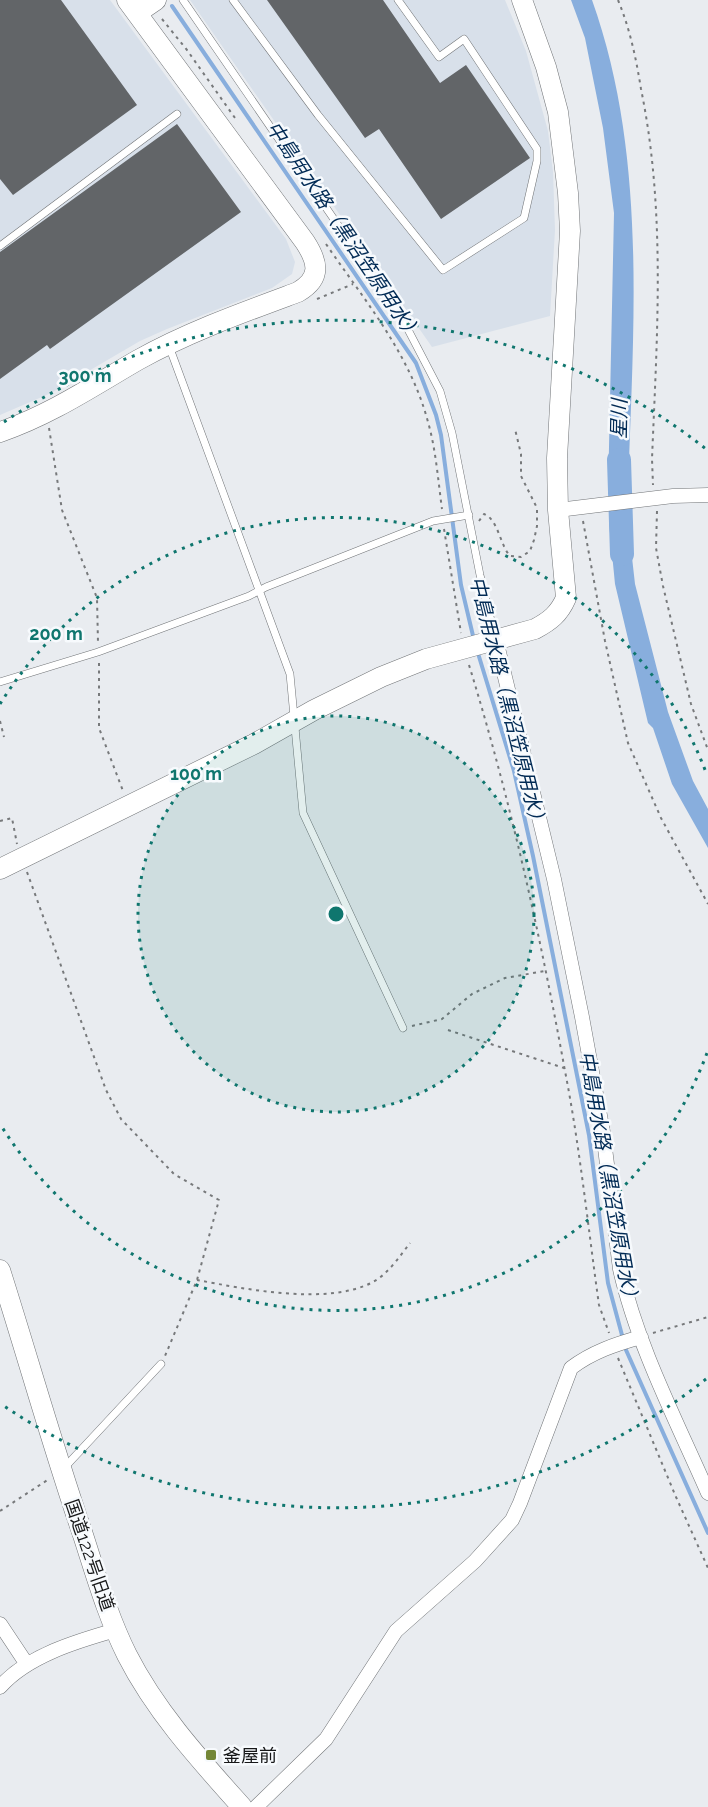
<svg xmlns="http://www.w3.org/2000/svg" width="708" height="1807" font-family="Raleway,'Noto Sans JP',sans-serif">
<rect width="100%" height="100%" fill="#e9ecf0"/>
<path fill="#d8e0ea" d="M0,0H110L286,239L295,262L292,274L272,288L167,329L140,341L51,393L0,415Z
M190,0H505L526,51L548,131L553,172L555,230L550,316L432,347Z"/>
<path fill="#88aedd" d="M571,0H592C648,157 633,327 628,491L608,494L614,213L603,128L585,38Z
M628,522L635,584L668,712L693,781L708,809V848L672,784L653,728L648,723L615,584L609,523Z"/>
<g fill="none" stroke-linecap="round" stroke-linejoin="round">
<path stroke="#88aedd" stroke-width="4" d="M172,6L416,363L436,415L441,435L461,585L474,640
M477,650L514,771L533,856L589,1135L608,1283L626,1350L708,1533"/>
<path stroke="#88aedd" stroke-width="24" d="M619,460L622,554"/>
</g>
<path fill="#626568" d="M0,0H61L137,105L13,195L0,179Z
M267,0H383L440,83L466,65L530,158L441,219L379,129L365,138Z
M177,124L241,212L50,349L47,345L0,379V252Z"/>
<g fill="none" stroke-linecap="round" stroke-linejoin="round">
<defs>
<path id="lane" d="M183,0L402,318L440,391L452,433L480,575L495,637
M233,0L318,115L443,270L524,218L537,161V149L464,39L439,57L398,0
M0,246L177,114
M169,346L290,674L303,813L403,1028
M0,682L98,652L249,596L266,587L433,521L469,515
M65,1467L161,1364"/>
<path id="street" d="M558,510L673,496L708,495
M496,640L554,879L582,1017L603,1132L620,1269C637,1345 677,1422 708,1493
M0,1624L26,1663
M0,1687C27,1656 77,1641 116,1630
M256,1807L326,1739L396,1631L475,1561L512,1520L520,1503L571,1368C592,1352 616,1344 641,1337"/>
<path id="secondary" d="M137,13L156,0
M0,432C50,415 93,386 138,360C188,332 244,312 298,292C322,278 318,262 305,242L127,0
M0,869L254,744L314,710L381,677L426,659L535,629C550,621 559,614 566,598L558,510L557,458L570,231L568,193L558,112L546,67L522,0
M0,1270C28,1358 53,1448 83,1535C96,1575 108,1617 127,1655C156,1712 200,1760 242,1807"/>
</defs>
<use href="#lane" stroke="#717477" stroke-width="8"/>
<use href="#street" stroke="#717477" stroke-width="15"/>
<use href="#secondary" stroke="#717477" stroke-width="21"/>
<path stroke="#77797b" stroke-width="2" stroke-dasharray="3 4.5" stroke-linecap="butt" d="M618,0C630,29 636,58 641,89C666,211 657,335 652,459L653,485
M162,19L187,50L235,118
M326,244C365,301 410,354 428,422C436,450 438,480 442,509
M317,299L353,284
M49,428L62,510L97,598L98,643
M657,511L656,548L663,586L691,704L708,750
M479,521L484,514C498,519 500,545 510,556L521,557L530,551L534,540L537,526V508L521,476V454L515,429
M583,521L605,641L628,743L661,818L708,904
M444,529L461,633
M99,663V728L123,791
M469,665C510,798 540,934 565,1071C580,1148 588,1227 599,1305L609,1333
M0,721L4,737
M0,821L12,818L17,844
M27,872L106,1090L121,1119L174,1174L219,1200L197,1280L165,1356
M412,1026L442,1019L472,994L505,978L545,971
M448,1030L564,1068
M197,1280C245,1289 328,1306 373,1282C388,1274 400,1256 410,1243
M653,1333L708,1317
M618,1358L676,1497L708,1568
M0,1511L49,1479"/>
<use href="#lane" stroke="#fff" stroke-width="7"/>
<use href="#street" stroke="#fff" stroke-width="14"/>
<use href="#secondary" stroke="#fff" stroke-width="20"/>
</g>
<circle cx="336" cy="914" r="198" fill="#0f766e" fill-opacity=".12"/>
<g fill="none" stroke="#0f766e" stroke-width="3" stroke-dasharray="3 6">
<circle cx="336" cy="914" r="198"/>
<path d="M707 1053A396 396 0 0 1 0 1124M0 704A396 396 0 0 1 707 775"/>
<path d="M706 1379A594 594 0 0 1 4 1406M4 422A594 594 0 0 1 706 449"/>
</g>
<rect fill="#748737" stroke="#f7fafd" stroke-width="2" x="205" y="1749" width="12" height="12" rx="3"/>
<g text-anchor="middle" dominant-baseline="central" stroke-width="5" stroke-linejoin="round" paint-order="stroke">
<g font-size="18" fill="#161718" stroke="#f7fafd">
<text transform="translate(90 1555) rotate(71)">国道122号旧道</text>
</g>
<g font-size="18" fill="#161718" stroke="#f7fafd" text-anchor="start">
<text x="223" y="1755">釜屋前</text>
</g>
<g font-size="20" font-style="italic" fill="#022b55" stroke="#f7fafd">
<text transform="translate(344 231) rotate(56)">中島用水路（黒沼笠原用水）</text>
<text transform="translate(619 419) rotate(-89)">星川</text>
<text transform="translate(508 703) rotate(76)">中島用水路（黒沼笠原用水）</text>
<text transform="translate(609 1179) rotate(80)">中島用水路（黒沼笠原用水）</text>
</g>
</g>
<circle cx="336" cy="914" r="9" fill="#0f766e" stroke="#f7fafd" stroke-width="3"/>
<g font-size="18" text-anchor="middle" font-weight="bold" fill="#0f766e" stroke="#f7fafd" stroke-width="5" stroke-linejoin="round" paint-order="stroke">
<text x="85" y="382">300 m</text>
<text x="56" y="640">200 m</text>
<text x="196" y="780">100 m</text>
</g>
</svg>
